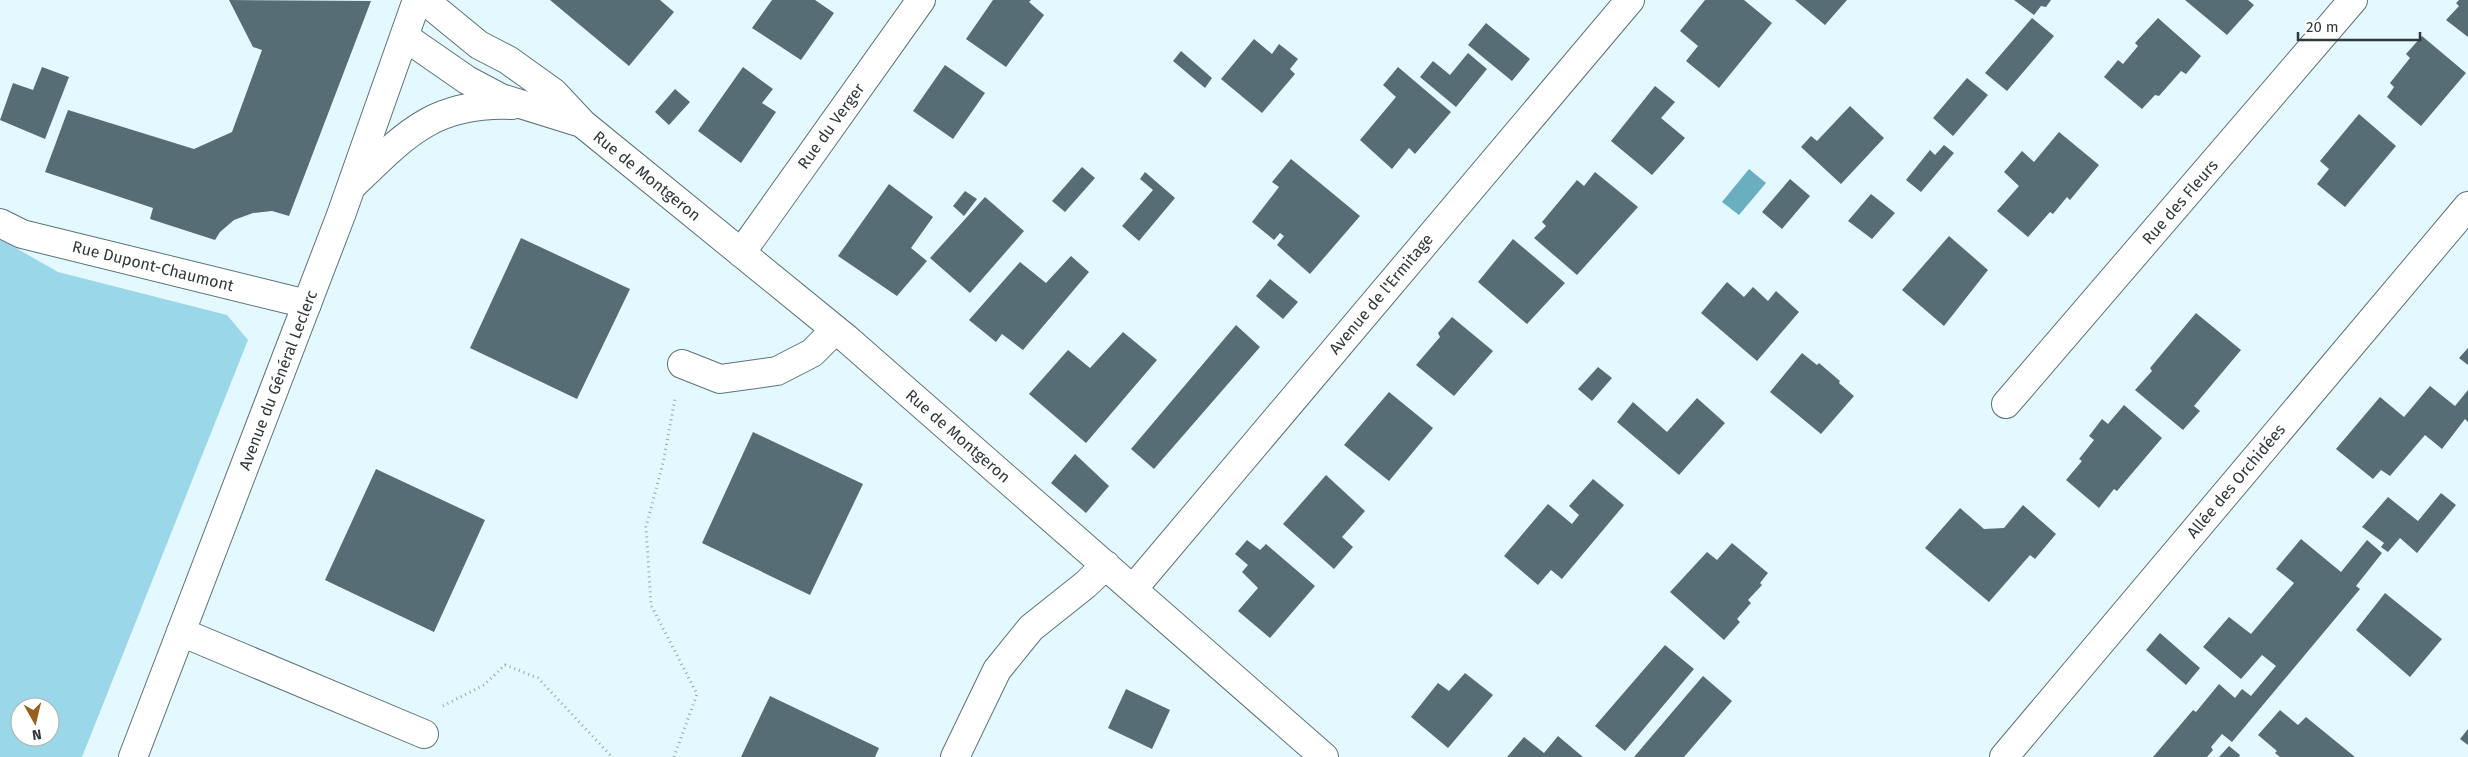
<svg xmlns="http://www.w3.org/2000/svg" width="2468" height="757" font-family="'Fira Sans',sans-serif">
<rect width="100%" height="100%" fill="#e4f9ff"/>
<path fill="#9ad7e8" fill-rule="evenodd" d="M0,239L58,272L227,315L248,340L82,757H0ZM20,707H50V737H20Z"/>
<path fill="#6aafc0" d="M1749,169L1766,183L1739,215L1722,202Z"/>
<path fill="#556d73" d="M229,0L371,1L289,216L272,211L253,213L234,220L220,232L215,240L150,219L153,208L45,172L68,110L194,149L232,132L262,50L253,47Z
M550,0H660L674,12L629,66Z
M772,0H815L834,13L801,60L752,28Z
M993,0H1031L1029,2L1044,15L1006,67L966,39Z
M1705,0H1744L1772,23L1719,88L1686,61L1698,46L1680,31Z
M1795,0H1847L1825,25Z
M2014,0H2051L2046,7L2041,6L2034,15Z
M2185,0H2248L2254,5L2227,35Z
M2459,0H2468V37L2446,20L2459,6L2456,3Z
M2032,18L2054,36L2007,91L1985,73Z
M2158,18L2201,56L2186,74L2181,71L2159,96L2155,95L2142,109L2104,77L2118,60L2123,64L2138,46L2135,43Z
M1486,23L1530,59L1512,81L1468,45Z
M2422,36L2466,73L2421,126L2387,97L2394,87L2390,83L2410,58L2406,54Z
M1254,39L1272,54L1279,44L1298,59L1290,69L1295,74L1262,113L1221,79Z
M1181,51L1212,78L1205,88L1173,61Z
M1468,53L1487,69L1456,107L1420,77L1433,61L1450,75Z
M945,65L985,93L953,139L913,111Z
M42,67L69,77L45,139L0,120L13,83L33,90Z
M743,67L773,89L762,103L776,112L741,163L698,131Z
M1398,67L1451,112L1415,154L1409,148L1392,169L1360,140L1396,97L1383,85Z
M1967,78L1988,95L1953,136L1933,118Z
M1655,86L1675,102L1661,118L1685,138L1652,175L1611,141Z
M675,89L690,102L669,125L655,112Z
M1850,106L1884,138L1841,184L1801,147L1811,136L1817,141Z
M2359,114L2396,146L2345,207L2317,184L2329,169L2320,161Z
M2059,132L2099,165L2070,200L2067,197L2053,214L2050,212L2028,237L1997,211L2019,186L2004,172L2022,151L2034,162Z
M1944,145L1954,153L1921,192L1906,180L1930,150L1935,155Z
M1291,159L1360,216L1310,274L1277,245L1284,236L1280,233L1274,240L1252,222L1279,187L1272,182Z
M1082,167L1095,178L1065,212L1052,201Z
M1145,172L1175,198L1139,241L1122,226L1153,190L1140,179Z
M1595,172L1638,207L1577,275L1534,238L1546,226L1542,222L1577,180L1584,186Z
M1790,179L1810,196L1782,229L1762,212Z
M889,184L933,217L911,248L927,261L897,296L838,256Z
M965,191L977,199L964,216L953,206Z
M1871,194L1895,213L1872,239L1848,221Z
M985,197L1024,231L970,293L930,258Z
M1949,236L1988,270L1944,326L1902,290Z
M521,238L630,289L577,399L470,348Z
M1513,239L1565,283L1527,324L1478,282Z
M1071,256L1089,272L1023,350L1002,334L996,342L969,320L1020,262L1046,283Z
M1270,279L1298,302L1283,319L1256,296Z
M1727,282L1744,297L1753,287L1768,301L1776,291L1799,312L1757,361L1701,313Z
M2196,313L2241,350L2194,406L2200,411L2183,430L2135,390L2152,371L2150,368Z
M1452,317L1493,351L1454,396L1416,365L1440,337L1438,333Z
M1236,325L1260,347L1154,469L1131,449Z
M1123,332L1157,360L1086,443L1029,394L1068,350L1090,368Z
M2468,348V365L2459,358Z
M1802,353L1817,365L1819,363L1840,381L1839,383L1854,396L1821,434L1770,392Z
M1598,367L1612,378L1592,401L1578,389Z
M2430,386L2455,406L2468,390V422L2465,419L2442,449L2425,435L2390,476L2381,470L2373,479L2336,449L2380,397L2404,417Z
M1389,392L1433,428L1389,481L1344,445Z
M1697,398L1725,423L1679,475L1617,422L1633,402L1667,432Z
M2124,405L2162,438L2117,491L2114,489L2099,508L2066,480L2082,461L2079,459L2094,440L2089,436L2102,419L2108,424Z
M753,432L863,484L810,595L702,543Z
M1075,454L1109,486L1086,513L1051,483Z
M376,469L485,520L434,632L325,580Z
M1326,475L1365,511L1342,537L1353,547L1334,569L1283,524Z
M1593,479L1624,505L1562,579L1551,570L1538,585L1504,556L1548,504L1572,524L1579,515L1569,506Z
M2441,493L2456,505L2417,553L2400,538L2388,552L2381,547L2384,543L2362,527L2388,497L2418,521Z
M2023,505L2056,534L2035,559L2030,555L1989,602L1925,548L1960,508L1984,529L2004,528Z
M2301,539L2341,572L2367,540L2382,553L2356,586L2360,589L2232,742L2222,734L2211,747L2213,750L2207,757H2153L2193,710L2196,712L2219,684L2235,698L2242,689L2251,696L2276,666L2262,655L2241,679L2203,647L2229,617L2251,634L2294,583L2276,569Z
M1247,540L1260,550L1266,544L1315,586L1270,638L1238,611L1258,588L1242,572L1248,565L1235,554Z
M1732,543L1768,573L1760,583L1762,585L1748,600L1751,603L1737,619L1740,622L1724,640L1670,592L1707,552L1717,560Z
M2385,593L2442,639L2410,677L2356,630Z
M2160,633L2200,668L2186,685L2146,650Z
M1665,645L1694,669L1625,751L1595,726Z
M1465,673L1493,695L1448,748L1411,717L1438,683L1449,691Z
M1703,676L1732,701L1684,757H1634Z
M1126,689L1170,710L1152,749L1108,728Z
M770,696L879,748L875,757H741Z
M2280,710L2298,725L2306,717L2355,757H2280L2275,753L2277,751L2258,735Z
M2468,729V745L2460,739Z
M1558,736L1583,757H1507L1524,737L1544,753Z
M2229,746L2240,755L2239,757H2219Z"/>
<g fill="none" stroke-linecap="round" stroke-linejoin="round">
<defs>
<path id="minor" d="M424,0L479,45L508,60L554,93L583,124L847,339L1324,757
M405,37L467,80L501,98L581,123
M352,186C405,135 433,102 512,105
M0,223L22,234L307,304
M741,253L921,0
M682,364L720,379L777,371L812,353L835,330
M2006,404L2353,0
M1133,589L1630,0
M181,632L424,734
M955,757L997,670L1031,628L1085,585L1106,565
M2004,757L2468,206"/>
<path id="major" d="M133,757L341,215L417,0"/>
</defs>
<use href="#minor" stroke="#5b7379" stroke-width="30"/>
<use href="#major" stroke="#5b7379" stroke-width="30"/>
<path stroke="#96a6ab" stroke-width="3" stroke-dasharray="1 4" stroke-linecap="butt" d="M443,706L484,685L505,665L538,678L612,757
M674,757L697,694L651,605L646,527L663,463L675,399"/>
<use href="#minor" stroke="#fff" stroke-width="28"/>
<use href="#major" stroke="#fff" stroke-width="28"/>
</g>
<g text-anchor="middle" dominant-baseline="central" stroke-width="5" stroke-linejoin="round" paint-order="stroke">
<g font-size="16" fill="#2f393c" stroke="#fff">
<text transform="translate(831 126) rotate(-54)">Rue du Verger</text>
<text transform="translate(647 176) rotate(39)">Rue de Montgeron</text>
<text transform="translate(2180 202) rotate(-49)">Rue des Fleurs</text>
<text transform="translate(153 266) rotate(14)">Rue Dupont-Chaumont</text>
<text transform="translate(1381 294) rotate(-50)">Avenue de l'Ermitage</text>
<text transform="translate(278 380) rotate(-69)">Avenue du Général Leclerc</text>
<text transform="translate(958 436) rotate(41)">Rue de Montgeron</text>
<text transform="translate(2236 481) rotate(-50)">Allée des Orchidées</text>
</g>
</g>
<g transform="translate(35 722) rotate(172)"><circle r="24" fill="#ffffff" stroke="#acb0b1"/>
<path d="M0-4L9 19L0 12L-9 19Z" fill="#98601c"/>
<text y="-8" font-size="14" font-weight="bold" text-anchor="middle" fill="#2f393c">N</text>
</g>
<path d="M2298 32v8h122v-8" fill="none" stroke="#2f393c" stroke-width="2.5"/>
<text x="2306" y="32" font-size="15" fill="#2f393c" stroke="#ffffff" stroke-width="4" paint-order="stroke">20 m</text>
</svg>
